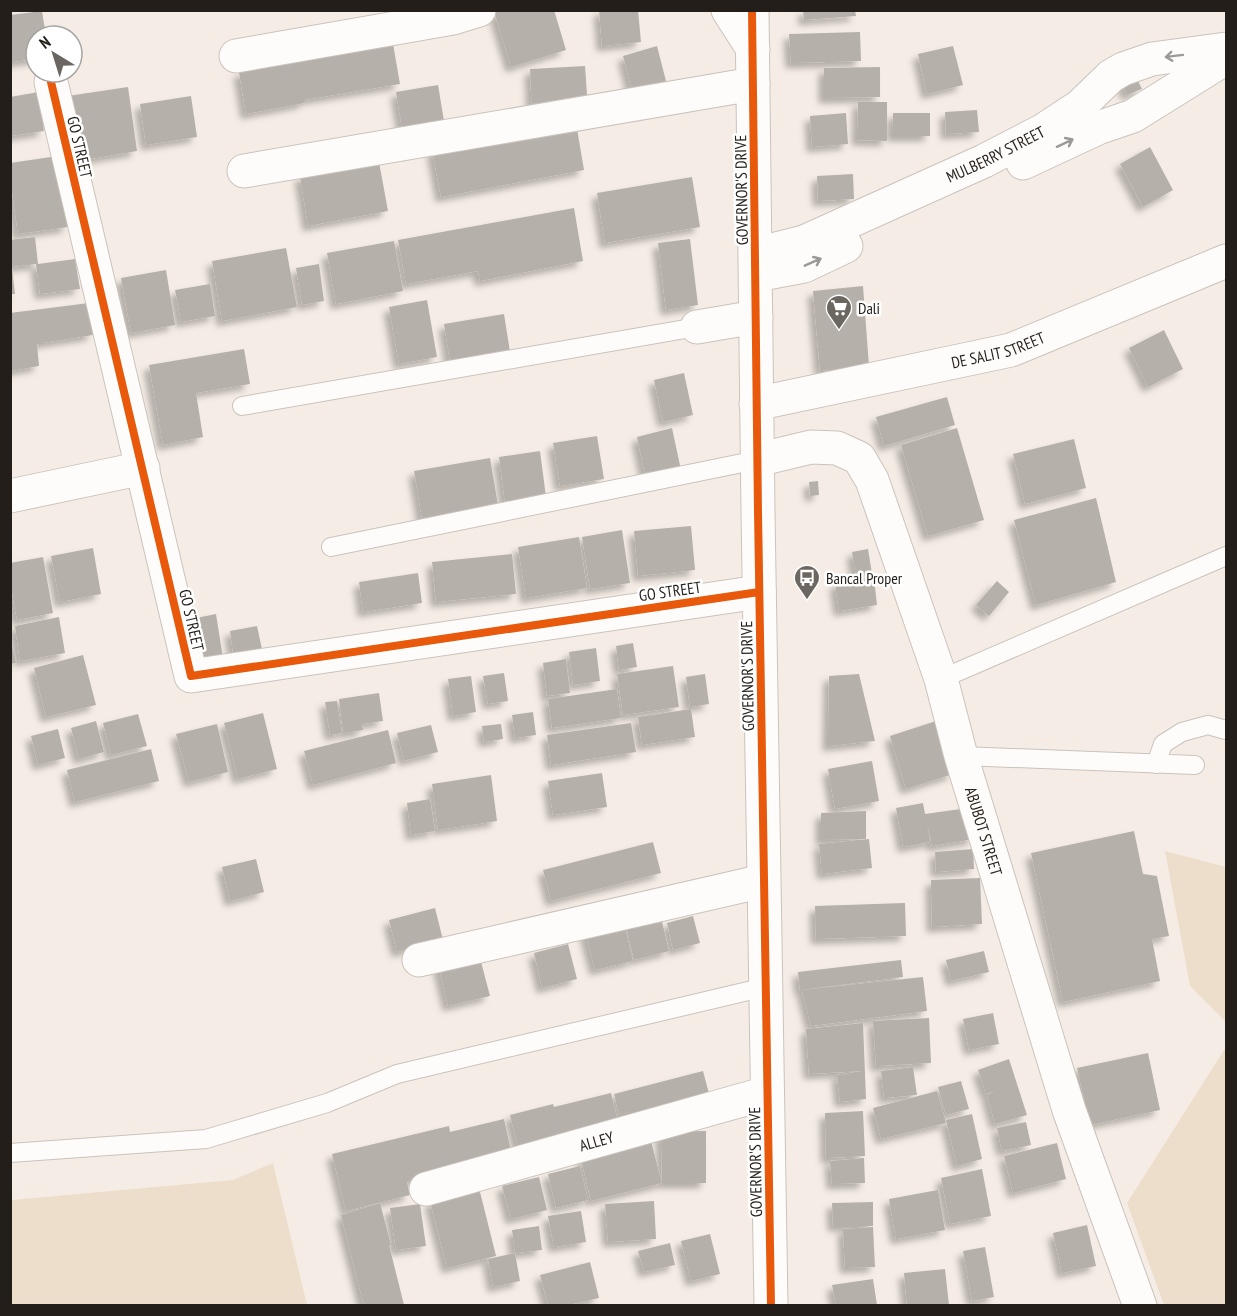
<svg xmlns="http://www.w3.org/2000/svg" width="1237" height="1316" font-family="'PT Sans Narrow',sans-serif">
<defs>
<filter id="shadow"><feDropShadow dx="-5.5" dy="5.5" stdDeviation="3" flood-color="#0004"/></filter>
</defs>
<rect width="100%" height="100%" fill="#f5ede5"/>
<path fill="#eddecc" d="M1165,851L1226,867V1022L1190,986Z
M1226,1047V1305H1164L1127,1203Z
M273,1163L307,1305H11V1200L233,1180Z"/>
<path fill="#b6b0aa" filter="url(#shadow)" d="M554,10L566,50L511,67L494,11Z
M599,10H638L641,42L602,46Z
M803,10H855L856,16L804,20Z
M42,11L46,36H36V59L10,62V15Z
M860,32L861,61L791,63L789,34Z
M393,44L400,84L304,100V103L246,114L239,72Z
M657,46L667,85L633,94L623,56Z
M953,46L963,85L927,94L918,54Z
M585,66L588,109L532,113L530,69Z
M880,67V97L824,98V68Z
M1136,77L1142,89L1127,95L1122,83Z
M438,85L446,133L404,140L396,92Z
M128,87L137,151L78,161L68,96Z
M39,92L44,131L10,136V97Z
M191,96L197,137L146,145L140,104Z
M858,102H887V141L857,140Z
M977,110L979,132L946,134L945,112Z
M846,113L848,144L812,147L810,116Z
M893,113H930V136H892Z
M576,123L584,170L441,197L432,149Z
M1150,147L1173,190L1143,207L1120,164Z
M58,156L68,227L18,234L10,177V163Z
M379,162L388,211L308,226L300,176Z
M853,174L854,199L818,201L817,176Z
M692,177L700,227L605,243L597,193Z
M574,208L583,261L480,281L478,271L406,284L398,240Z
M35,237L38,264L75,259L80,289L40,294L36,264L10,267V240Z
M690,239L698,305L666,310L658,243Z
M394,241L403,291L336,304L327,253Z
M286,248L297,307L222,321L212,261Z
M319,264L324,301L302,305L296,268Z
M10,268H12L15,294H10Z
M166,270L175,325L131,333L121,278Z
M210,284L215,316L181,322L175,290Z
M863,286L869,366L820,371L813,291Z
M427,300L437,357L399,364L389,307Z
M89,303L93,335L42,343L40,332L42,344H37L39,366L10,371V313Z
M504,314L511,358L451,367L444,324Z
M1164,330L1183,369L1148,387L1129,348Z
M244,349L250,384L196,393L203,437L163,445L149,365Z
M684,373L693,415L663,422L654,380Z
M947,397L955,425L884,446L876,417Z
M672,428L681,470L646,479L637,437Z
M957,428L984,520L928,536L901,445Z
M597,436L604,479L560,486L553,443Z
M1074,439L1086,488L1025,504L1013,454Z
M540,451L546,497L505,503L499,457Z
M490,458L499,511L423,524L414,471Z
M818,481L819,495L810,496L809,482Z
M1096,498L1116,582L1036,605L1014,520Z
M691,526L695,570L638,576L634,531Z
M622,530L630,583L590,589L582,537Z
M579,537L587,588L526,598L518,547Z
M93,548L101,594L60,602L51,556Z
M868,549L872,574L856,576L852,552Z
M512,554L516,594L436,602L432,562Z
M43,557L53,613L17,620L10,582V563Z
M418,573L422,603L363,612L359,582Z
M874,578L877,605L839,611L835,583Z
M997,581L1009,592L989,616L976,605Z
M216,614L223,658L194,663L186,620Z
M59,617L65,653L20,661L15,626Z
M257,626L263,654L234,659L230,631Z
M10,637L16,663L10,664Z
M633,643L637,667L619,670L616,646Z
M596,648L600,681L573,685L569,652Z
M83,655L96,705L46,717L34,668Z
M566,659L570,693L547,696L543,663Z
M673,666L679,707L623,715L617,674Z
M504,673L508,701L488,704L483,676Z
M705,674L709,704L690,707L686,677Z
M859,674L875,741L828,746L829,676Z
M471,676L476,712L453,716L448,679Z
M617,689L621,718L552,728L548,699Z
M379,693L383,721L362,724L363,730L343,733L339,699Z
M337,701L342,733L330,735L325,702Z
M691,709L695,737L642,745L638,717Z
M533,712L536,735L515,738L512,715Z
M263,713L277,769L238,779L224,723Z
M138,714L147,746L111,755L103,723Z
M96,721L104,752L79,759L71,728Z
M936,721L953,774L906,789L890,736Z
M631,723L636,752L551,765L547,735Z
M217,724L228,772L189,782L176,734Z
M501,724L503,739L484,742L482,726Z
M431,725L438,752L404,761L397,733Z
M58,729L65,758L38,765L31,736Z
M388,730L396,763L313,785L304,751Z
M151,749L159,781L75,802L67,770Z
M872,761L879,801L835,809L828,769Z
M602,773L607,807L553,815L548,781Z
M491,775L497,821L438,830L432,784Z
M430,799L435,831L411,835L407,803Z
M923,803L925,814L968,808L974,839L932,846L927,822L930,842L903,847L896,808Z
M866,811V839L821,840V813Z
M1134,831L1143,874L1157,876L1169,936L1152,939L1160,981L1063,1002L1031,853Z
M869,839L872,868L822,874L819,844Z
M653,842L661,873L551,901L543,870Z
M973,849L974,869L936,872L935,852Z
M256,859L264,892L230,901L222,867Z
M980,878L982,924L932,927L931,880Z
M905,903L906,936L816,939L815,906Z
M435,908L443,940L397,952L389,920Z
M659,909L669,951L634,960L624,918Z
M693,916L700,943L673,950L667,923Z
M623,918L633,961L595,970L584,928Z
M568,944L577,979L542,988L534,953Z
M984,951L989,972L951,981L946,960Z
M479,954L490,996L448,1006L438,964Z
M901,960L903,977L800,990L798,972Z
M923,977L927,1011L811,1026L802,990Z
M993,1013L999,1044L969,1050L963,1019Z
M929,1018L931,1063L876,1066L873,1021Z
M863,1023L866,1099L840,1102L837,1075L862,1071L809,1074L806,1029Z
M1148,1053L1160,1110L1090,1125L1077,1068Z
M1009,1059L1027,1115L995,1124L987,1095L995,1091L986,1094L978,1070Z
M913,1067L917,1095L884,1098L881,1071Z
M703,1071L712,1105L622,1128L614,1094Z
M961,1081L969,1109L946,1115L938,1087Z
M937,1091L946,1123L881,1139L873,1108Z
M611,1093L619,1126L519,1151L510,1115L553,1104L554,1107Z
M863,1111L865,1156L826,1158L825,1113Z
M972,1114L982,1159L957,1166L946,1120Z
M504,1119L512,1155L407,1182L410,1195L346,1211L332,1154L449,1126L450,1132Z
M1026,1122L1031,1145L1002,1151L997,1128Z
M706,1131V1183H662L661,1132Z
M651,1141L662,1183L591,1201L581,1159Z
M1057,1143L1066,1179L1013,1193L1004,1156Z
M864,1158L865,1183L832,1184L830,1161Z
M580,1166L588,1200L556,1208L548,1174Z
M982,1169L991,1216L950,1224L941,1178Z
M539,1177L547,1210L511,1219L502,1186Z
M479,1188L496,1256L447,1268L430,1201Z
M938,1190L945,1230L896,1239L889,1199Z
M654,1201L656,1239L608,1242L605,1204Z
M873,1202V1226H833L832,1203Z
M380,1203L391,1245H389L404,1305H366L363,1302L341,1215Z
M420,1204L426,1246L396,1250L390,1208Z
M581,1211L586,1242L554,1247L548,1216Z
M1087,1225L1096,1266L1062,1273L1053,1233Z
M539,1226L542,1250L515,1253L520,1281L493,1287L488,1259L515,1253L512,1230Z
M873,1227L875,1267L845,1268L843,1229Z
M710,1234L720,1274L691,1281L681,1241Z
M670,1243L675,1265L644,1272L638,1251Z
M985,1247L994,1297L972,1301L963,1251Z
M590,1262L599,1298L568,1305H548L540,1275Z
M945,1269L949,1305H907L904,1273Z
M873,1279L877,1305H836L832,1285Z"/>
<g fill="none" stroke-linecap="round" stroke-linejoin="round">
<defs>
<path id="service" d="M242,406L697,327
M331,547L757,460
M941,679L1226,556
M961,756L1195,765
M1156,764L1163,744L1182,732L1208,725L1226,730
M10,1153L206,1139L327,1103L397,1074L765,987"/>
<g id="minor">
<path d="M728,10L753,49"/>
<path d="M236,56L453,18L479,10"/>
<path d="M51,82L191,676L759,592"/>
<path d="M1023,163L1098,128L1133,116L1226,58"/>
<path d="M244,171L753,84"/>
<path id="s1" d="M756,254L804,242L984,161L1042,131L1080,106L1111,76L1123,69L1152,59L1226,49"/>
<path d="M756,275L804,266L846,246"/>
<path d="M697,327L756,317"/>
<path id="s2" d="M756,404L1011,350L1226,261"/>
<path id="s3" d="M757,460L811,447L837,448L859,458L872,480L941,679L961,756L1069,1110L1140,1306"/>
<path d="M10,496L143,468"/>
<path d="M419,960L763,881"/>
<path id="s4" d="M426,1189L767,1093"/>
</g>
<path id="trunk" d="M752,10L758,512L771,1306"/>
</defs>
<use href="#service" stroke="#c9c3bc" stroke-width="20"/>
<use href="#minor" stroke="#c9c3bc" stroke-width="35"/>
<use href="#trunk" stroke="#c9c3bc" stroke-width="35"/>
<use href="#service" stroke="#fefcfb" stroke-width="18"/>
<use href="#minor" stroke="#fefcfb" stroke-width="33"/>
<use href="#trunk" stroke="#fefcfb" stroke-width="33"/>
<defs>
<path id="cycleway" d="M752,10L758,512L771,1306
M51,82L191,676L759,592"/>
</defs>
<use href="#cycleway" stroke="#fff" stroke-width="11"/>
<use href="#cycleway" stroke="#e8590c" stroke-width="8"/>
</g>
<defs><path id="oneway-shaft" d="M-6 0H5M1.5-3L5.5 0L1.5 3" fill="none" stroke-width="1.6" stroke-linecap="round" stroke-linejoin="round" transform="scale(1.5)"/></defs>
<g stroke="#9b9895">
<use href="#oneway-shaft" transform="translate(1174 56) rotate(173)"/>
<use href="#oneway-shaft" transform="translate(1065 143) rotate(-25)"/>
<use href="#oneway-shaft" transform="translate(813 262) rotate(-24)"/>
</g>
<defs>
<symbol id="supermarket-pin" viewBox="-11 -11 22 30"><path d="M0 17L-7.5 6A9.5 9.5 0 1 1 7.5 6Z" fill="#6c6660" stroke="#fff"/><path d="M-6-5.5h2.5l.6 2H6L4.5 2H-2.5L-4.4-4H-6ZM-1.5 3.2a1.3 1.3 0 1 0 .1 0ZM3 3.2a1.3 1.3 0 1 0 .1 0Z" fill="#fff"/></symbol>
<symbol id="bus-pin" viewBox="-11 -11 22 30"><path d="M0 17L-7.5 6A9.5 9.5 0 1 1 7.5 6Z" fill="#6c6660" stroke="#fff"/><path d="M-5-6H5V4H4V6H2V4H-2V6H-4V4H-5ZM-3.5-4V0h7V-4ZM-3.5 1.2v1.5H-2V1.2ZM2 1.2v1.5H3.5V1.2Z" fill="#fff"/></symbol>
</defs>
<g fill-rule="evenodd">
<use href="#supermarket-pin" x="824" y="293" width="30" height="40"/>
<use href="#bus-pin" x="792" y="563" width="30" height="40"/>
</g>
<g text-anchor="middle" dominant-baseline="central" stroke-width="5" stroke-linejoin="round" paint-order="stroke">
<g font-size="16" fill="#231e19" stroke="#fff">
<text transform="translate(80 147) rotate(77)">GO STREET</text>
<text stroke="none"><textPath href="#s1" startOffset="260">MULBERRY STREET</textPath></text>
<text transform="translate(741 190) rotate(-91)">GOVERNOR'S DRIVE</text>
<text stroke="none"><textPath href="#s2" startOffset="248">DE SALIT STREET</textPath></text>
<text transform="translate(670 591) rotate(-8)">GO STREET</text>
<text transform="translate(192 620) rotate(77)">GO STREET</text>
<text transform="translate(747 676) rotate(-91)">GOVERNOR'S DRIVE</text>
<text stroke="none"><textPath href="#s3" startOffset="500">ABUBOT STREET</textPath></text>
<text stroke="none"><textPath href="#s4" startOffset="177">ALLEY</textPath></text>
<text transform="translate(755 1162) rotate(-91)">GOVERNOR'S DRIVE</text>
</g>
<g font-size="16" fill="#231e19" stroke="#fff" text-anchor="start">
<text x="858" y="308">Dali</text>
<text x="826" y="578">Bancal Proper</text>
</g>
</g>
<rect width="1237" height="1316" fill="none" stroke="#231e19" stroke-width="24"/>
<g transform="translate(54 54) rotate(322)"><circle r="28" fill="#ffffff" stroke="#a7a5a3" stroke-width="1.5"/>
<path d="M0-4.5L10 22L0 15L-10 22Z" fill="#6c6660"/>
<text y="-9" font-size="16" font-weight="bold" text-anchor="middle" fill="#231e19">N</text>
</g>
</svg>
